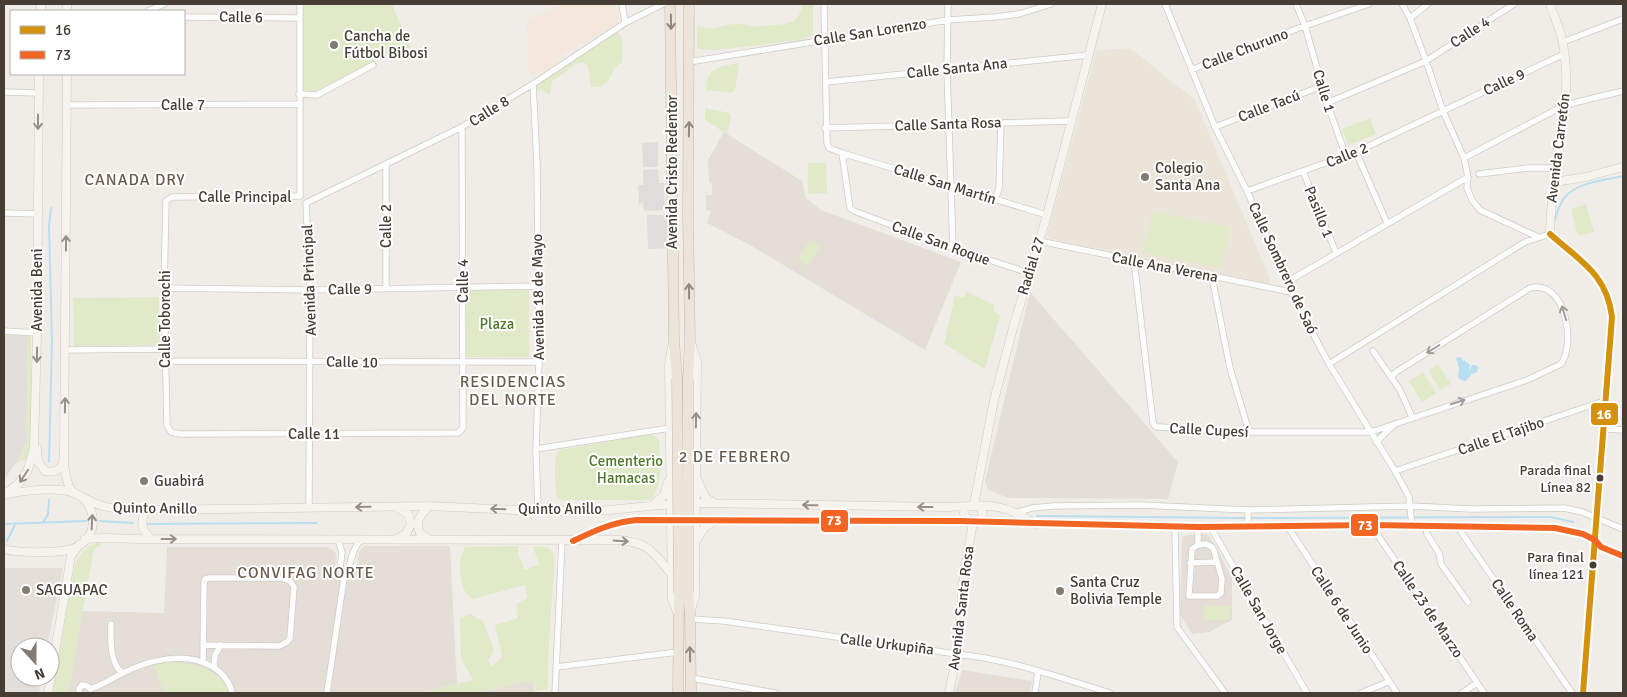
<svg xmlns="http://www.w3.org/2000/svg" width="1627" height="697" font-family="Signika,sans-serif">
<rect width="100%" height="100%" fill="#f0ede9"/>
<path fill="#e4ded6" d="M724,132L802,181L806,198L821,210L961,262L925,350L750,245L707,223L711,211L706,210V195H712V184L709,182L708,160Z
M1207,534L1210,537L1232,577V620L1209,632L1192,634L1180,614L1182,537L1187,535Z
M365,546H450L457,684L421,693H68L82,611L164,613L167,547H328L336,553L335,568L350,569H357L359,551Z
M962,670L1032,681L1030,693H955Z
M526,681L533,682L535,693H477Z"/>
<path fill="#f3e8db" d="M562,4H615L620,22L562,55L556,64L535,77L528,72L527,21Z"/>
<path fill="#e3deda" d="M1030,292L1178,462L1168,499L1008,498L988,490L985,481Z
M4,335L28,336L27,442L17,462L4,479Z
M4,568H63L47,647H20V677H42L39,693H4Z"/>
<path fill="#ebe4d8" d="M1130,48L1195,100L1270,279L1269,284L1050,239L1047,235L1096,51Z"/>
<path fill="#e0eac8" d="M303,4H393L394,9L414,55L406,59L393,51L316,91L308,92L304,90L303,85Z
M802,4H813V35L804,39C787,41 707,54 697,48V26C718,32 717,25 735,24C740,23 746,25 751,26C758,27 764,26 771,25C788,24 800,24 802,4Z
M617,32L621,35L623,45L622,62C608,70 613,90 591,87L588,67L585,63L579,62L552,81L551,91L549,94L541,90H536L538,82Z
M739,63L735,90L732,93L706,90C706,67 719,67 739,63Z
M705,108L730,113L731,117L727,134L705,120Z
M1370,118L1376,134L1348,145L1342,129Z
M808,163H826L827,193L808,194Z
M1586,204L1594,232L1578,236L1571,209Z
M1152,211L1230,227L1221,268L1143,252Z
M810,240L820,247L807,266L798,259Z
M472,290H529V357H464L465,294Z
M967,292L994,305V311L1000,315L985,369L944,344L955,296L964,297Z
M159,297L160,345L74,346L73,298Z
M28,334H31L32,439L28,459L17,462L27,442Z
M1438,364L1451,384L1440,390L1428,370Z
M1423,372L1436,393L1422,402L1409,381Z
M653,434L659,440C659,457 665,490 649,500H562L558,499L556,494C556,483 552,458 559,450Z
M100,542L101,545L94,549L68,693H52L75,564C81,553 87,545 100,542Z
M518,546V553L525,570L539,564L533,547L535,546L547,547L555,554L548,661V689L536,691L533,682L526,681L477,693H421L473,680L461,658L460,618L470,614L483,621L494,650L488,661L492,666L502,657L495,625L518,618L516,604L527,598L525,585L473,599C462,595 459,574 460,563C460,557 463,552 465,547Z
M1204,606H1230L1229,620H1204Z
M165,662C189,662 221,667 229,693H164L153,665Z"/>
<path fill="#dfdcd9" d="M658,142V167H643L642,143Z
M658,169L659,183H664L665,210L644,211L643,203L639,204L638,185H643V170Z
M647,215H668V248L648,249Z"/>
<path fill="#b8deef" d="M1461,357L1463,362L1464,360L1470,365L1469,371L1472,365H1475L1478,367L1477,372L1472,374L1466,381L1461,380L1458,377L1459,368L1456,358Z"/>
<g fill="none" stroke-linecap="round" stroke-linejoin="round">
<path stroke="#b8deef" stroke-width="2" d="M1554,222C1557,214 1559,204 1565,197C1578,182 1605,180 1623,176
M49,462L52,340L49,226L51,208
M1037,516L1242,518L1551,517L1573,522
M44,521L48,514L49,500
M100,521L133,523
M4,524L86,521
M146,524L317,523
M7,541L16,523"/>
<defs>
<path id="street" d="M300,4V196
M622,4L625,23
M824,4L827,143L829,148L842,153L850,208L854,211L953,248L1029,273
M948,4L947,70L953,248
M1165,4L1215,127L1247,191L1291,292L1329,364L1395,471L1409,497L1412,525
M1296,4L1305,26L1327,103L1346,156
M1402,4L1410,18L1426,61L1443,111L1464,158L1468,177L1467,188L1472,200L1480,210L1538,237
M148,11L164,4
M184,17L299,18
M1410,18L1428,4
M1563,42L1623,19
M689,62L948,20L995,17L1019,14L1051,4
M1191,70L1299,28L1369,4
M826,82L1088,55
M533,84L537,164L539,362L536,449L538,511
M4,92L38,93
M299,94L317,95L373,65
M1327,103L1426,61L1514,4
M67,105L299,104
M1215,127L1322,86
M825,128L1071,121
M1356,152L1387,223
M842,153L1047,215
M1464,158L1565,105L1623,91
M1303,171L1336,253
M1479,174L1528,168H1556
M1247,191L1356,152L1564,54
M300,196L172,197L166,201L164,288L167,425L171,432L180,434L458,433L463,428L462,127
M995,200L999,189L1001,123
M306,203L462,127L533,84L625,23L663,4
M306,203L310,290L309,507
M4,213L38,214
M1039,241L1291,292
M1134,261L1153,423L1156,427H1160L1249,432H1371L1527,380L1561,364C1576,344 1566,279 1530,288L1396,372L1392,376
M1212,277L1230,368L1249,432
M1287,282L1468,177
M164,288L310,290L537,286
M386,288V165
M4,331L37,333
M65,350L165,349
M1373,351L1400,390L1412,417
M165,361L539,362
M1329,364L1525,242L1550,234
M1604,429L1623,430
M1376,442L1395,424
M536,449L670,428
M1395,471L1607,400
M1016,513L1032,508L1053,506L1140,505L1248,510L1411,506L1471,509L1564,508L1582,512L1623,529
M1371,525L1484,693
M1426,526L1427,534L1439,553L1441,564L1468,602
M1457,526L1572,693
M1175,527L1177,627L1225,693
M1198,527V545
M1248,527V510
M1288,527L1397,693
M1211,528L1307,693
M338,540L342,552L340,568L344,578
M1595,540L1601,547L1623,556
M1206,544L1212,547L1214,551L1222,579L1221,593L1217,596H1189L1192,549L1198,545Z
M1190,563L1217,562
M690,619L724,621L985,658C1027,666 1069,680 1110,693
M111,624C111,640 109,661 122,673
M203,662L204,583L205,579L209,578H283L290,581L294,587L290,638L287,642L279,646L203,645
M214,667L215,655L221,645
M556,667L678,652
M691,678L775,693
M90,689C101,686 111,679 121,674C148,660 184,651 211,666C221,671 230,682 232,693
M79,693V689L82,685L87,686L90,689
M327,693L344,578C352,565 350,551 361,540
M555,693L562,541
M1035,693L1038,672
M1361,693L1388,682
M1462,693L1477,683"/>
<path id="secondary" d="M67,4V11
M1550,4C1554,17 1561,30 1563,44C1575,107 1550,171 1550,234C1580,261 1607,274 1612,317L1583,693
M41,11V4
M67,74L64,454C64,466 65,483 73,492
M1554,182L1586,177L1623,167
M672,347L669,364L672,598L677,612
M37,449L38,462L45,471C54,473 61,470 63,461
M698,481L705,497L714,503
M7,492L18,484L27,472L34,449L37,333L39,74
M4,495C21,491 58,486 74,493C83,497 92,503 103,506C116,510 131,509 146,510L429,506L538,511L608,510L671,504L696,503L945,507C983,506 1000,500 1035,524
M974,505L980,507L983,514L980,520L974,522
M652,506L664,495L668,482
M146,510C140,522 141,528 150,539
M973,522L967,519L964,513L967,507L974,504L994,400L1013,328L1047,215L1102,4
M85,539L104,538L139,539L619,540C650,543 653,552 672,575
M397,539L406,534L411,524L408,514L398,508
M428,539L420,533C414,521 421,515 429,506
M697,539L705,527L715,521
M573,541C594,531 613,522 637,520L959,521L1198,527L1371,525L1555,528L1583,534L1595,540
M4,549C16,553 54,553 67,550C93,545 101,519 84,499
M691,610L695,597L697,362L692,345
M48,693L70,562L71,556L79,545
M949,693L957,654L964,574L973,522"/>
<path id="highway" d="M670,4L674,340L677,379
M688,379L690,340L688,216L689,4
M688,593L690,614L691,693
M678,693L679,593"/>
</defs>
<use href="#street" stroke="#cecbc6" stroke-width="7"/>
<use href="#secondary" stroke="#cfcac0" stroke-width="9"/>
<use href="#highway" stroke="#c8b8a4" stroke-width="11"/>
<use href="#street" stroke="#fdfcfc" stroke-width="5.5"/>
<use href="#secondary" stroke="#f6f3ee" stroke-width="8"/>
<use href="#highway" stroke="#ece4d8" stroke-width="10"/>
<defs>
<path id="highway-bridge" d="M677,379L679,593
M688,379V593"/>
</defs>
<use href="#highway-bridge" stroke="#c8b8a4" stroke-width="11" stroke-linecap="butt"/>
<use href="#highway-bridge" stroke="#ece4d8" stroke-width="10"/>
<defs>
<path id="bus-1" d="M1550,234C1580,261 1607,274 1612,317L1583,693"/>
<path id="bus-2" d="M573,541C594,531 613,522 637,520L959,521L1198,527L1371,525L1555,528L1583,534L1595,540L1601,547L1623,556"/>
</defs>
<use href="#bus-1" stroke="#fff" stroke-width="10"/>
<use href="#bus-2" stroke="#fff" stroke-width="10"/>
<use href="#bus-1" stroke="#d4910b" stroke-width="6"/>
<use href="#bus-2" stroke="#f26522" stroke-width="6"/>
</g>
<defs><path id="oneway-shaft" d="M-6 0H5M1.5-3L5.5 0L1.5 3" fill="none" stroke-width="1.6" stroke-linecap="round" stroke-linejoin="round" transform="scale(1.25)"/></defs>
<g stroke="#91897e">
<use href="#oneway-shaft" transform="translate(671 22) rotate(89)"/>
<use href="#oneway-shaft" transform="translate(689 129) rotate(-89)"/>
<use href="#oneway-shaft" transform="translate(689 291) rotate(-91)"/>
<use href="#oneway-shaft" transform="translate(690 654) rotate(-91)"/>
</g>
<g stroke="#958f88">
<use href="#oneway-shaft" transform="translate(38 122) rotate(90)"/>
<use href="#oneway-shaft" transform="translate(66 243) rotate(-90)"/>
<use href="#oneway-shaft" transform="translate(37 355) rotate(91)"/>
<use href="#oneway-shaft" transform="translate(65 405) rotate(-89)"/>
<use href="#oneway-shaft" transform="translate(696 420) rotate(-89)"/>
<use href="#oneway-shaft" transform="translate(24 476) rotate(124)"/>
<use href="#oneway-shaft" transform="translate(810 505) rotate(-179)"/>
<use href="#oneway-shaft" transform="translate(363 507) rotate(179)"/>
<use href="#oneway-shaft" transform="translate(925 507) rotate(-180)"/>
<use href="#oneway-shaft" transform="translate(498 509) rotate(-178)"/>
<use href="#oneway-shaft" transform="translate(92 522) rotate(-87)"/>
<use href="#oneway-shaft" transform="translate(169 539)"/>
<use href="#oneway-shaft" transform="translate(621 541) rotate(4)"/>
</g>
<g stroke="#a29d98">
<use href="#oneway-shaft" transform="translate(1564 313) rotate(-107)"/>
<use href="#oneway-shaft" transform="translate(1433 349) rotate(148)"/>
<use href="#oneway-shaft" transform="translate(1458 402) rotate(-18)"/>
</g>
<g fill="#827b74" stroke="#fff" stroke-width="2">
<circle cx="334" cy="45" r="5"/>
<circle cx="1145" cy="177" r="5"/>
<circle cx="144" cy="481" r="5"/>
<circle cx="26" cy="590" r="5"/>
<circle cx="1060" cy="591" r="5"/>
</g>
<g fill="#463e35" stroke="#fff" stroke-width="2">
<circle cx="1600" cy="478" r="4.5"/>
<circle cx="1593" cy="565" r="4.5"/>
</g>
<g text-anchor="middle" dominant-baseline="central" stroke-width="4" stroke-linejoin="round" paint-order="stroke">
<g font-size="14" fill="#463e35" stroke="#fff" text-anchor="end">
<text x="1591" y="470">Parada final<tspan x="1591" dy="17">Línea 82</tspan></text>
<text x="1584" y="557">Para final<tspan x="1584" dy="17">línea 121</tspan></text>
</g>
<g font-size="15" fill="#463e35" stroke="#fff">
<text transform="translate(241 17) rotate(1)">Calle 6</text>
<text transform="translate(870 32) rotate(-9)">Calle San Lorenzo</text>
<text transform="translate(1470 32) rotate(-33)">Calle 4</text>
<text transform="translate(1245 49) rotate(-21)">Calle Churuno</text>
<text transform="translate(957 68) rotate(-6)">Calle Santa Ana</text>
<text transform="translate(1504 82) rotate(-25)">Calle 9</text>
<text transform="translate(1324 91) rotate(73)">Calle 1</text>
<text x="183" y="105">Calle 7</text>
<text transform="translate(1269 106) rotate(-21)">Calle Tacú</text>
<text transform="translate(489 111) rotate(-32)">Calle 8</text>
<text transform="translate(948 124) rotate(-2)">Calle Santa Rosa</text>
<text transform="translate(1558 148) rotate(-83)">Avenida Carretón</text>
<text transform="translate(1347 155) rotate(-22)">Calle 2</text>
<text transform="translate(672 172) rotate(-90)">Avenida Cristo Redentor</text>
<text transform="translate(945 184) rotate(17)">Calle San Martín</text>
<text x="245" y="197">Calle Principal</text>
<text transform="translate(1319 212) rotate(68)">Pasillo 1</text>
<text transform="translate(386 226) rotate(-90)">Calle 2</text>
<text transform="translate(941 243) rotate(20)">Calle San Roque</text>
<text transform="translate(1031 266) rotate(-73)">Radial 27</text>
<text transform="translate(1165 267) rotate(11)">Calle Ana Verena</text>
<text transform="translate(1283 268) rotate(65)">Calle Sombrero de Saó</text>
<text transform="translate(309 280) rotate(-92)">Avenida Principal</text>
<text transform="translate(463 281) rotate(-90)">Calle 4</text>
<text transform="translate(350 289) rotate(-1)">Calle 9</text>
<text transform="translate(37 290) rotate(-90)">Avenida Beni</text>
<text transform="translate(538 297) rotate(-91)">Avenida 18 de Mayo</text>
<text transform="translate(165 319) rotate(-90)">Calle Toborochi</text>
<text transform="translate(352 362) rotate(1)">Calle 10</text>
<text transform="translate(1209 430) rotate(3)">Calle Cupesí</text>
<text x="314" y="434">Calle 11</text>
<text transform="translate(1501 436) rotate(-19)">Calle El Tajibo</text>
<text transform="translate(155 508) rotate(1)">Quinto Anillo</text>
<text x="560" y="509">Quinto Anillo</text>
<text transform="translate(961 608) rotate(-83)">Avenida Santa Rosa</text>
<text transform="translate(1428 609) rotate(56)">Calle 23 de Marzo</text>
<text transform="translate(1259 610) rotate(60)">Calle San Jorge</text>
<text transform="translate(1342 610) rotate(57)">Calle 6 de Junio</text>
<text transform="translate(1515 610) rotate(56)">Calle Roma</text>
<text transform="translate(887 644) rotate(7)">Calle Urkupiña</text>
</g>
<g font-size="15" fill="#463e35" stroke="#fff" text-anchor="start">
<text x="344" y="36">Cancha de<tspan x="344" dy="17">Fútbol Bibosi</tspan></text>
<text x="1155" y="168">Colegio<tspan x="1155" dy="17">Santa Ana</tspan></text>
<text x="154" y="481">Guabirá</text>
<text x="1070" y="582">Santa Cruz<tspan x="1070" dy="17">Bolivia Temple</tspan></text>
<text x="36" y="590">SAGUAPAC</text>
</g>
<g font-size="15" fill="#4d7927" stroke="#fff">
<text x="497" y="324">Plaza</text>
<text x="626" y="461">Cementerio<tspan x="626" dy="17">Hamacas</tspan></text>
</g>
<g font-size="16" letter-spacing="1" fill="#695b4c" stroke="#fff">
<text x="135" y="180">CANADA DRY</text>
<text x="513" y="382">RESIDENCIAS<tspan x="513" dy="18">DEL NORTE</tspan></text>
<text x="735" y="457">2 DE FEBRERO</text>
<text x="306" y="573">CONVIFAG NORTE</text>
</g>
</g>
<g stroke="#fff" stroke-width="2">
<rect x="1590" y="402" width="29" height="24" rx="5" fill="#d4910b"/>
<rect x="820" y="509" width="29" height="24" rx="5" fill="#f26522"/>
<rect x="1350" y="513" width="29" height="24" rx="5" fill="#f26522"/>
</g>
<g font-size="14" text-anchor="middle" font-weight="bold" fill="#fff">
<text x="1604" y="419">16</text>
<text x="834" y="525">73</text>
<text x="1365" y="530">73</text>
</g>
<rect width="1627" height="697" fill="none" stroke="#463e35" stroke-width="10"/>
<rect x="10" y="10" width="175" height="65" fill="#ffffff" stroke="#b5b2ae"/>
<rect x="20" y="26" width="25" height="8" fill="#d4910b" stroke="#b5b2ae"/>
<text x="55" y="35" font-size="15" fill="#463e35">16</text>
<rect x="20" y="51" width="25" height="8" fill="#f26522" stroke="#b5b2ae"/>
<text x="55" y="60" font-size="15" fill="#463e35">73</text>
<g transform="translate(35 662) rotate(159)"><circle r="24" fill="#ffffff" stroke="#b5b2ae"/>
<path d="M0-4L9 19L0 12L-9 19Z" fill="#827b74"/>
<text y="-8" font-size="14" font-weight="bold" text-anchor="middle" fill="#463e35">N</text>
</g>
</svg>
